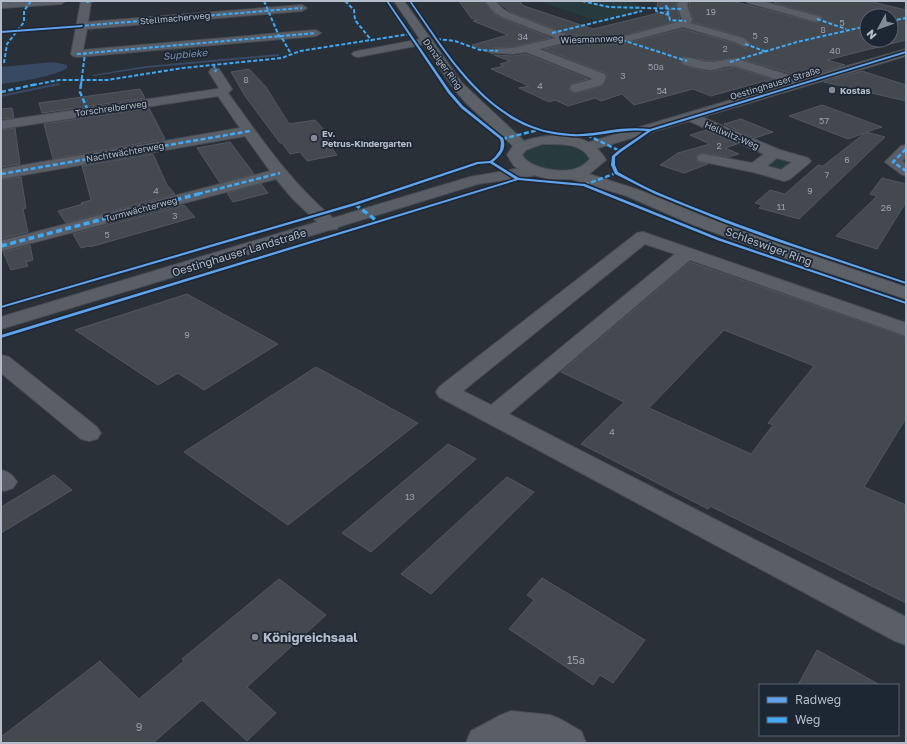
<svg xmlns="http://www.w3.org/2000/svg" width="907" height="744" font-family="'Golos Text',sans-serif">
<rect width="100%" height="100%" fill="#2a3038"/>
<path fill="#273a3e" d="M538,1H580L587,2L585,1H627L642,6V12L600,22Z
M546,143C561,144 576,143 588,154L589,159C579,176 532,174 523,156C526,146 537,145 546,143Z
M777,158L788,159L790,162L781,170L767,166Z"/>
<path fill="#384963" d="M54,62L67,65V68C52,77 19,82 1,84V67Z"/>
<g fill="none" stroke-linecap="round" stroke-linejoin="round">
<path fill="#384963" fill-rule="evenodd" d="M278,54H279V56L146,68L94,76L92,75L146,66Z
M58,83L60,84L59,85L1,97V95Z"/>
</g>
<path fill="#444950" stroke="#52575f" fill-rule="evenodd" d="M459,1H484L494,14L501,18L551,38L513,47L494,48L490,51L493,54L472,45L508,35L473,21L478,20L471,18Z
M497,1H519L524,6L593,29L671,10L657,6L658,1H677L676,6L680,18L677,21L622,36L569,35L511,12Z
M690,1H732L817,23L823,19L821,16L774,3L780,1H869L906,10V40L827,60L845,65L803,77L737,58L712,61L683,57L680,60L683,65L709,72L735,67L783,83L776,85L765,81L711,96L693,89L634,105L622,94L601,101L595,98L568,106L555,100L549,102L519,88L529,86L491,69L504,66L500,64L510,61L494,55L513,56L526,54L588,79L571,84L569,89L572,92L576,93L602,86L607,76L605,73L544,49L568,44H622L683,29L734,43L744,48L752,45L743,37L692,22L693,20L689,5ZM867,16H891V40H867Z
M249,69L266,87L289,124L315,120L330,136L326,137L334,146H330L337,155L307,161L300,152L290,154L282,143H280L245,96L231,72Z
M862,71L906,85V101L824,82Z
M140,89L145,98L42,113L39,103Z
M822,105L882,127L866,132L885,137L799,219L759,208L762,205L755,203L770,190L785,194L818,165L823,166L865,133L848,139L789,116Z
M12,108L14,118L1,119V109Z
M149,108L165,139L53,159L44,124Z
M741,119L773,132L755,138L724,124Z
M15,128L20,164L1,167V130Z
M706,130L737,144L725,148L739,154L729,157L704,153L699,154L696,157L698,162L708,164L684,173L660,165L678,153L710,144L690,135Z
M230,142L254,174L220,183L197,148Z
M153,154L167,185L175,194L66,223L58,211L83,204L81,203L91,200L82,166Z
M21,177L26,208L23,209L28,232L1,239V180Z
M882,178L906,184V202L877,249L836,236L877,196L870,194Z
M261,184L268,193L233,202L227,193Z
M184,205L195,217L90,247L89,246L81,248L73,234Z
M30,245L33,260L26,262L28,266L11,270L3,252Z
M690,262L906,337V418L864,487L906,505V603L710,506L708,509L581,444L624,402L561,372ZM724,330L814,366L768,423L773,425L751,454L649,408Z
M187,294L278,344L204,390L178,373L158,385L75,330Z
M316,367L418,423L288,525L184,452Z
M448,444L476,459L371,552L342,533Z
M54,475L72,490L1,533V507Z
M507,477L534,492L431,594L401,574Z
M542,578L645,640L613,683L600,675L593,685L509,629L534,600L527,595Z
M279,579L326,615L247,687L276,713L247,741L202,700L153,743H1V737L100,661L139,699L184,661L182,659Z
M817,650L880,685H798Z"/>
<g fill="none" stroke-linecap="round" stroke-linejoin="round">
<defs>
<path id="minor" d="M16,1H66L61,4L1,8V2Z
M81,1H91L88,22L302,5L307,8L302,11L87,29L83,50L316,30L321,33L316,36L77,57L73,56L71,54Z
M485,1H495L503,9L510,13L569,36L622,37L678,22L682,19L677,5L679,1H689L687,5L692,20L690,23L743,38L751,44L745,47L735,42L683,27L622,43L568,42L539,49L604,74L606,77L602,85L576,92L572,91L570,88L572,85L593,79L526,52L513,54L494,53L492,51L494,49L513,48L556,38L502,17L495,13Z
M746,1H762L821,17L822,19L817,22L748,3Z
M427,38L431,39L433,41L431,43L358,57L354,56L352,54L354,52L358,51Z
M906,49V56L702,117L780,150L808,158L811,161L808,164L790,179L784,181L753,172L699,161L697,158L699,155L704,154L752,163L764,154L689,121L588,151L583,150L581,147L583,144L788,83L735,66C726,65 718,70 709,70C701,69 691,66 683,64L681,61L683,58C691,56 700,62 708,62C718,63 727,58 737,59L802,79ZM777,158L792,162L781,170L767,166Z
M215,68L219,69L221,72L232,89L228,93C260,137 290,182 333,218L470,177L532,166L537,168L540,171L537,174L532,176L478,184L338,227L337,229L329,230L1,329V317L317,222L293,199L276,179L1,251V241L270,171L245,136L1,179V169L240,128L218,96L1,129V121L217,89L219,88L209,72L211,69Z
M906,145V157L902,161L906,164V176L901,174L885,162L901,146Z
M643,232L906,323V336L690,260L509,414L906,617V645L895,641L484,421L439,397L436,392L439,387L637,233ZM645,244L675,254L491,405L463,391Z
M1,355L9,357L97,427L101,433L97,439L89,441L81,439L1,373Z
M1,470C9,472 12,474 17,482L13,488L4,491L1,490Z
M511,711L550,715L562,720L581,731L586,743H466L471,731L499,716Z"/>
<path id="major" d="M394,1H404L462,83L524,141C552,132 590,131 606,160L589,174L639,190L703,216L802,252L906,287V299L790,260L691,224L627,196L571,179H549L526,173L514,166L507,155L513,146L467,104L454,89ZM542,144C559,144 581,142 590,159C587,162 584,165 580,167C565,175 530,169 522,155L526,150Z"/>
</defs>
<use href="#minor" stroke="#484c53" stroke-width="2"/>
<use href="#major" stroke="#484c55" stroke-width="2"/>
<use href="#minor" fill="#5a5e66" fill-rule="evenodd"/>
<use href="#major" fill="#5c6168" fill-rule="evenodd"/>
<path stroke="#3fa9f5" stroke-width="2" stroke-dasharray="4 2" stroke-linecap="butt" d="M264,1L279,36L282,38L291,54
M345,1L354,10L355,20L372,41
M582,1L609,7L683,9
M86,2L95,1
M666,5L670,20L686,21
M656,9V11L669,15
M817,19L846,29
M891,21L906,18
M79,26L302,8
M552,33L642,11
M437,39L455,41L480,50L498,51
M622,40L687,61
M745,44L767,52
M77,54L316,33
M730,62L797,42L867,26
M4,63L7,44L24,22V11L31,1
M213,64L216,70L215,72
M33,85L59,80H107L183,68L282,58L300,51L410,34
M81,85L85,53"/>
<path stroke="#3fa9f5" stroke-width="2.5" stroke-dasharray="5 2.5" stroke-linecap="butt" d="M81,84L80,92L88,111
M1,92L37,84
M587,135L620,151
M502,139L538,130
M906,149L893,162L906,171
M1,174L250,131
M584,185L616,173
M198,194L280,173"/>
<path stroke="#3fa9f5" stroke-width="3.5" stroke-dasharray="6 3.5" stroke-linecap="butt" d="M355,204L377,221
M1,246L202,193"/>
<defs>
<path id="cycleway" d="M386,1H388L450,91L463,106L503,138C507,149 501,155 493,162L519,178L585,184L719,238L906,302V304L717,240L583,186L518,180L1,338V335L515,179L490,163L478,164L356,205L1,308V306L354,203L477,162L490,161L495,157L500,150L501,143L500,139L461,108L448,93Z
M409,1H411C444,48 477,104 532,126C536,127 540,129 544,130C552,132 563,133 571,134C587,135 603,131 619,129C630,128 640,128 650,129L906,51V53L651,131L621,152L615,157V165L618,172C631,179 645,187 659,193C739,227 823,254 906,282V284L773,240L724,222L655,194L615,174L611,165L612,156L619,150L647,131C621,128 596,138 571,136C553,135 535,131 518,122C514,120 509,117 505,114C464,87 437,41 409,1Z
M83,25L82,27L1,33V31Z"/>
</defs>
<use href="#cycleway" stroke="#1d2633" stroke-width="3"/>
<use href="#cycleway" fill="#60a3ed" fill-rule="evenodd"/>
</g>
<g fill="#848b96" stroke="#1d2633" stroke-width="1.5">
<circle cx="832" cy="90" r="4"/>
<circle cx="314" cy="138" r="4"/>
<circle cx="255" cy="637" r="4"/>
</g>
<g text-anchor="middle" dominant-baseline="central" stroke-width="3.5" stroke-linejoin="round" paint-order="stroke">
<g font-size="9" fill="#989fab">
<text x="711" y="11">19</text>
<text x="842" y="22">5</text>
<text x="823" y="29">8</text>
<text x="755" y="35">5</text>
<text x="523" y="36">34</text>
<text x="766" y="39">3</text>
<text x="725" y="48">2</text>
<text x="835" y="50">40</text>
<text x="656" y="66">50a</text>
<text x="623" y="75">3</text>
<text x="246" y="79">8</text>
<text x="540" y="85">4</text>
<text x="662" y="90">54</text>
<text x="824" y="120">57</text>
<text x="719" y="145">2</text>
<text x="847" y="159">6</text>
<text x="827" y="174">7</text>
<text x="156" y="190">4</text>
<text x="810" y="190">9</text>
<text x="781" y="206">11</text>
<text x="886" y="207">26</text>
<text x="175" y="215">3</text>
<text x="107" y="234">5</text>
<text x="187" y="334">9</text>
<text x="612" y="431">4</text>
<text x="410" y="496">13</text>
</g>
<g font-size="9" fill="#b4bcc9" stroke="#1d2633">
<text transform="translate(175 18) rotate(-5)">Stellmacherweg</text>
<text transform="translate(592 39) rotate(-2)">Wiesmannweg</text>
<text transform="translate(443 64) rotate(54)">Danziger Ring</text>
<text transform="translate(775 83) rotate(-17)">Oestinghauser Straße</text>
<text transform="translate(111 108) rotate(-8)">Torschreiberweg</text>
<text transform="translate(732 135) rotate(23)">Hellwitz-Weg</text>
<text transform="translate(125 152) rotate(-10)">Nachtwächterweg</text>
<text transform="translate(141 209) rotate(-15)">Turmwächterweg</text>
</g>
<g font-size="9" font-weight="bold" fill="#b4bcc9" stroke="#1d2633" text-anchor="start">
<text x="840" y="90">Kostas</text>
<text x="322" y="133">Ev.<tspan x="322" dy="10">Petrus-Kindergarten</tspan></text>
</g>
<g font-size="10" font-style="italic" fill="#7c92b1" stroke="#1d2633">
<text transform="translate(185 54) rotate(-5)">Supbieke</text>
</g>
<g font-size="11" fill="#b4bcc9" stroke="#1d2633">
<text transform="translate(769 246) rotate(20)">Schleswiger Ring</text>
<text transform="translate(239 252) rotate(-17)">Oestinghauser Landstraße</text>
</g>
<g font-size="11" fill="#989fab">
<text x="576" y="659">15a</text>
<text x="139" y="726">9</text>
</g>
<g font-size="13" font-weight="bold" fill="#b4bcc9" stroke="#1d2633" text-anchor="start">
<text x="263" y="637">Königreichsaal</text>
</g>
</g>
<rect width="907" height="744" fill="none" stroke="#b4bcc9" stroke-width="4"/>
<rect x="759" y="684" width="140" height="52" fill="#1d2633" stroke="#59626f"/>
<rect x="767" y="697" width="20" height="6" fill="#60a3ed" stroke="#59626f"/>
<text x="795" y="704" font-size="12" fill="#b4bcc9">Radweg</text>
<rect x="767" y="717" width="20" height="6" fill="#3fa9f5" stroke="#59626f"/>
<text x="795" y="724" font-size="12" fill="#b4bcc9">Weg</text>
<g transform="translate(879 28) rotate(229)"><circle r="19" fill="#1d2633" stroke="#59626f"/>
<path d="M0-3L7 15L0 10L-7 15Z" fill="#848b96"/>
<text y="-6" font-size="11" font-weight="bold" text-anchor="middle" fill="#b4bcc9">N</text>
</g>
</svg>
